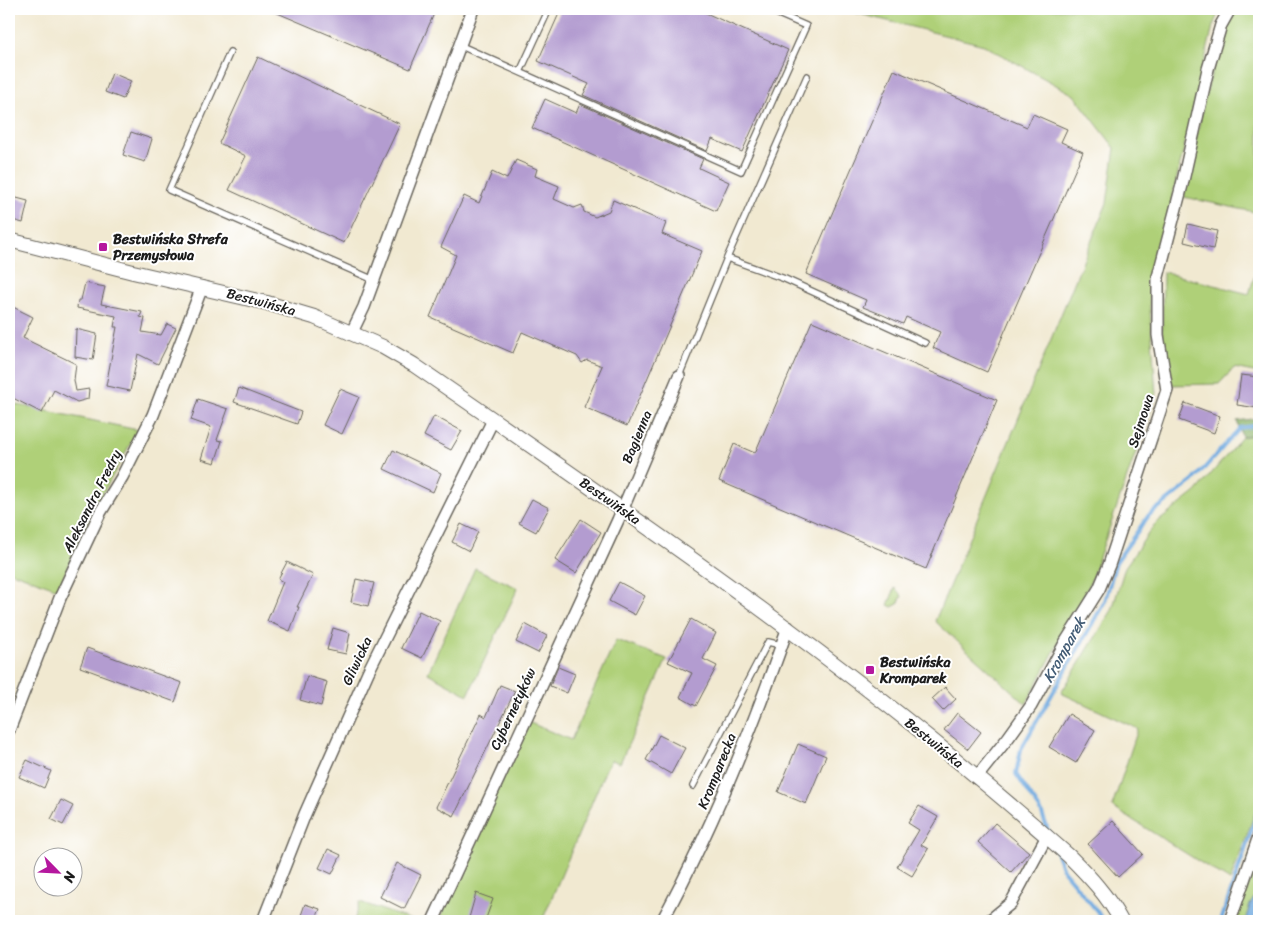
<svg xmlns="http://www.w3.org/2000/svg" width="1268" height="930" font-family="Sriracha,sans-serif">
<rect width="100%" height="100%" fill="#fff"/>
<filter id="ink" filterUnits="userSpaceOnUse"><feTurbulence type="fractalNoise" baseFrequency=".02" numOctaves="2"/><feDisplacementMap in="SourceGraphic" scale="10" xChannelSelector="R" yChannelSelector="G"/><feConvolveMatrix kernelMatrix="1 2 1 2 8 2 1 2 1" color-interpolation-filters="sRGB"/></filter>
<filter id="wash" filterUnits="userSpaceOnUse"><feTurbulence type="fractalNoise" baseFrequency=".0096" numOctaves="4" result="noise"/><feDisplacementMap in="SourceGraphic" scale="20" xChannelSelector="R" yChannelSelector="G"/><feGaussianBlur stdDeviation="1.12" result="paint"/><feColorMatrix in="noise" values="0 0 0 0 0 0 0 0 0 0 0 0 0 0 0 0 0 1.4 0 .05"/><feComposite in="paint" operator="in"/></filter>
<g filter="url(#wash)">
<rect width="100%" height="100%" fill="#f1e9d1"/>
<path fill="#afd078" stroke="#66764a" d="M840,9H1220L1213,26L1149,295L1156,395L1089,586L1026,704L935,621L1107,203L1115,148L1074,95L984,45Z
M1235,9H1259V213L1184,197C1198,134 1207,68 1235,9Z
M1259,261V373L1234,368L1219,384L1168,385L1162,341L1163,272L1249,294Z
M9,403L138,430L92,513L58,589L9,571Z
M1259,434V802L1230,881L1112,807L1138,729L1061,693L1112,610L1125,567L1155,524L1196,492L1242,437Z
M475,568L518,588L468,695L428,673Z
M895,588L902,596L898,604L892,607L888,605Z
M616,640L667,659L620,763L611,760L606,769L542,921H450L440,918L528,722L571,740Z
M1259,854V890L1250,905L1245,921H1236Z
M360,902L414,921H354Z"/>
<path fill="#8bb268" stroke="#546742" d="M1259,418V434L1242,437L1237,421Z"/>
<path fill="#6ea9df" stroke="#45627e" d="M1259,890V921H1245L1250,905Z"/>
<g fill="none" stroke-linecap="round" stroke-linejoin="round">
<path stroke="#6ea9df" stroke-width="4" d="M1049,833L1041,811L1016,774L1021,749L1105,601L1116,562L1149,515L1193,481L1240,428L1259,425
M1056,851L1063,870L1097,911L1103,921
M1221,921L1259,808"/>
</g>
<g id="blocks">
<path fill="#b39cd0" d="M268,9H436L410,69Z
M561,9H697L788,50L742,152L712,139L707,151L583,95L589,84L538,61Z
M258,57L400,124L344,243L229,190L246,156L219,143Z
M894,70L1027,127L1033,114L1067,129L1061,142L1083,152L987,372L933,348L940,332L906,317L903,324L883,315L863,307L866,300L806,274Z
M112,73L131,81L123,99L105,92Z
M545,99L576,113L580,104L703,159L699,168L729,182L716,211L532,128Z
M131,132L152,139L145,162L123,155Z
M516,160L537,169L535,176L559,186L554,199L574,208L582,205L584,212L595,217L609,211L613,200L666,223L662,234L702,251L627,426L584,407L602,366L587,360L582,363L577,356L522,332L513,353L430,317L456,255L441,247L464,196L479,203L492,172L507,179Z
M9,196L28,201L23,223L9,219Z
M1188,224L1217,231L1213,249L1184,242Z
M85,283L105,287L101,304L142,312L140,317L145,318L142,332L161,335L167,324L176,328L158,364L138,354L130,391L106,386L117,327H114L116,316L77,308L78,300H81Z
M9,305L33,317L23,338L76,364L74,380L76,391L89,389L88,399L77,402L54,390L42,413L9,396Z
M812,321L997,400L926,569L719,481L734,444L755,453Z
M76,329L97,334L93,360L75,357Z
M1241,375L1259,377L1258,408L1237,405Z
M239,388L301,412L297,424L234,402Z
M340,389L359,397L342,434L323,425Z
M198,399L228,409L217,440L222,441L215,463L201,459L211,427L191,420Z
M1185,403L1220,416L1214,433L1179,420Z
M434,416L462,431L451,450L424,436Z
M393,450L441,473L433,492L384,469Z
M532,499L549,508L536,532L519,523Z
M581,519L601,532L576,573L555,560Z
M461,524L478,532L469,551L452,542Z
M287,562L313,575L297,607H299L290,631L267,621L283,582L278,579Z
M356,579L374,583L368,606L351,602Z
M619,582L645,596L635,615L609,601Z
M419,611L440,621L422,658L401,648Z
M691,619L716,633L703,659L717,666L696,706L680,697L692,673L668,662Z
M525,624L547,636L538,653L516,642Z
M333,628L350,633L346,654L327,650Z
M87,648L182,683L175,702L80,667Z
M558,667L575,674L567,693L550,686Z
M307,676L327,682L321,706L300,700Z
M500,685L515,691L454,816L436,807L481,714L486,717Z
M945,687L956,699L943,711L932,699Z
M957,713L981,732L968,749L944,730Z
M1069,714L1095,730L1076,763L1049,747Z
M659,735L685,748L671,774L646,760Z
M798,744L826,756L806,804L778,792Z
M27,760L51,771L44,788L19,777Z
M61,800L73,806L63,825L51,819Z
M919,806L938,817L921,845L928,849L912,876L897,867L919,830L908,823Z
M1113,821L1143,854L1118,877L1088,844Z
M995,823L1029,852L1011,872L978,842Z
M328,849L341,855L332,874L319,868Z
M397,863L421,875L404,909L380,897Z
M476,893L493,899L485,921L469,918Z
M305,904L320,909L315,921H299Z"/>
</g>
</g>
<g filter="url(#ink)">
<use href="#blocks" fill-opacity="0" stroke="#67645b" stroke-width="1"/>
<g fill="none" stroke-linecap="round" stroke-linejoin="round">
<defs>
<path id="service" d="M459,45L741,171L806,26L767,9
M230,52L169,190L374,280
M520,72L549,9
M727,258L785,279L925,343
M679,376L727,258L807,76
M693,786L768,642L781,645"/>
<path id="minor" d="M352,332L364,307L473,9
M9,730L60,598L100,513L122,477L153,415L202,287
M976,778L1008,738L1031,706L1065,643L1099,589L1109,565L1167,390L1158,335V277L1182,185L1208,69L1221,25L1230,9
M263,921L305,814L368,672L493,420
M433,921L618,520L679,376
M662,921C713,827 753,728 788,627
M989,921L1011,903L1047,836
M1230,921L1259,836"/>
<path id="tertiary" d="M9,240L133,272L267,303L314,317L383,347L414,365C639,520 865,674 1069,856C1089,876 1108,896 1121,921"/>
</defs>
<use href="#service" stroke="#67645b" stroke-width="8"/>
<use href="#minor" stroke="#67645b" stroke-width="14"/>
<use href="#tertiary" stroke="#67645b" stroke-width="16"/>
<use href="#service" stroke="#fff" stroke-width="5.5"/>
<use href="#minor" stroke="#fff" stroke-width="11"/>
<use href="#tertiary" stroke="#fff" stroke-width="14"/>
</g>
</g>
<g fill="#b5179e" stroke="#fff" stroke-width="2">
<rect x="98" y="242" width="10" height="10" rx="2.5"/>
<rect x="865" y="665" width="10" height="10" rx="2.5"/>
</g>
<g text-anchor="middle" dominant-baseline="central" stroke-width="4" stroke-linejoin="round" paint-order="stroke">
<g font-size="14" font-weight="bold" fill="#1c1c1c" stroke="#fff" text-anchor="start">
<text x="113" y="239">Bestwińska Strefa<tspan x="113" dy="16">Przemysłowa</tspan></text>
<text x="880" y="662">Bestwińska<tspan x="880" dy="16">Kromparek</tspan></text>
</g>
<g font-size="14" fill="#1c1c1c" stroke="#fff">
<text transform="translate(261 302) rotate(15)">Bestwińska</text>
<text transform="translate(1141 421) rotate(-72)">Sejmowa</text>
<text transform="translate(637 437) rotate(-67)">Bagienna</text>
<text transform="translate(92 501) rotate(-63)">Aleksandra Fredry</text>
<text transform="translate(610 501) rotate(35)">Bestwińska</text>
<text transform="translate(357 661) rotate(-65)">Gliwicka</text>
<text transform="translate(513 709) rotate(-65)">Cybernetyków</text>
<text transform="translate(934 743) rotate(39)">Bestwińska</text>
<text transform="translate(717 771) rotate(-68)">Kromparecka</text>
</g>
<g font-size="15" font-style="italic" fill="#415b74" stroke="#fff">
<text transform="translate(1064 650) rotate(-61)">Kromparek</text>
</g>
</g>
<rect width="1268" height="930" fill="none" stroke="#fff" stroke-width="30"/>
<g transform="translate(58 872) rotate(114)"><circle r="24" fill="#ffffff" stroke="#a4a4a4"/>
<path d="M0-4L9 19L0 12L-9 19Z" fill="#b5179e"/>
<text y="-8" font-size="14" font-weight="bold" text-anchor="middle" fill="#1c1c1c">N</text>
</g>
</svg>
